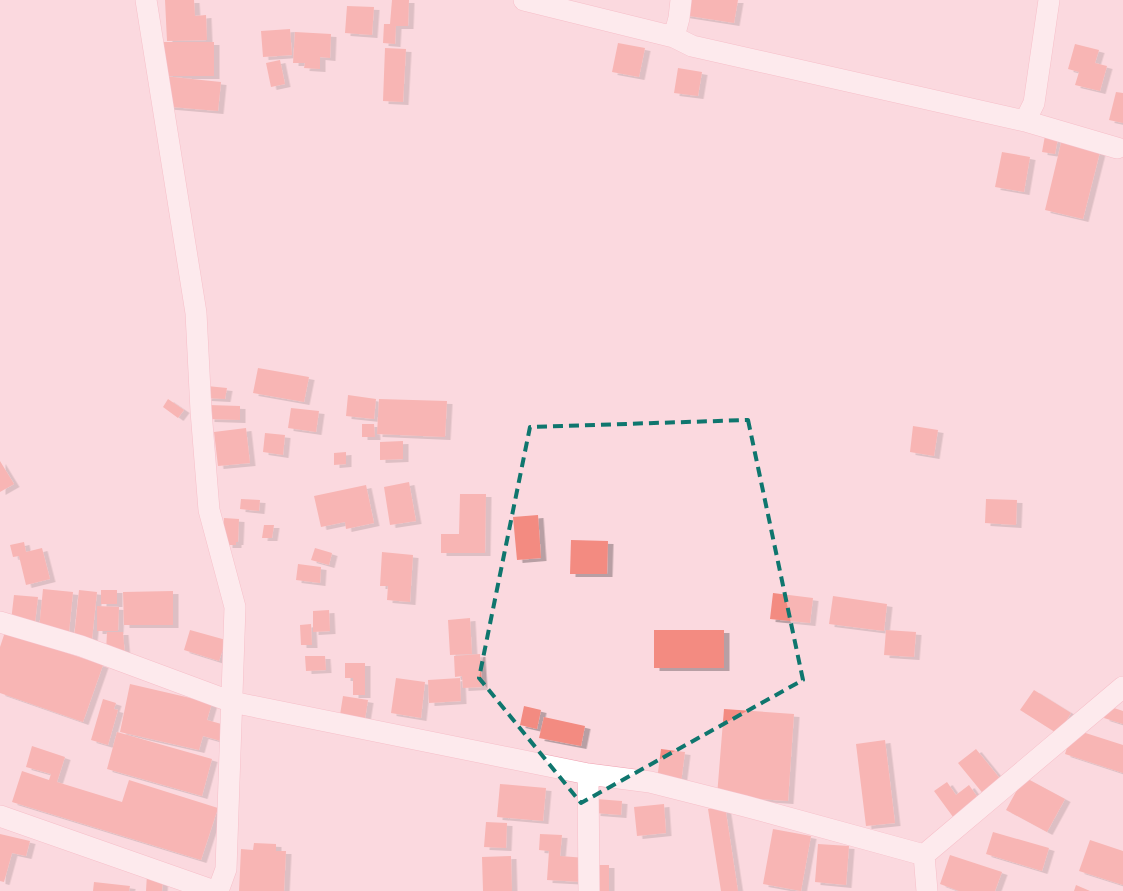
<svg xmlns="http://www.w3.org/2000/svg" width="1123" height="891" font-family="Mulish,sans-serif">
<defs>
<filter id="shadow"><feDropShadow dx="5.5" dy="3" stdDeviation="0" flood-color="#0004"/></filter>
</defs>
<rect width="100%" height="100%" fill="#fbd9df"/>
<path fill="#f38b81" filter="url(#shadow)" d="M165,0H194L195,16L206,15L207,40L167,41Z
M392,0H409L408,26H396L395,44L383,43L384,24H390Z
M685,0H738L734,23L683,15Z
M347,6L374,7L372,35L345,33Z
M290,29L292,55L263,57L261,31Z
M295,32L331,34L330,58L320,57V69L304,68L305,63H293Z
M160,42H214V76H160Z
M618,43L645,48L639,77L612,72Z
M1075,44L1099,50L1095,63L1107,66L1100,91L1075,85L1079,72L1068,69Z
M385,48L406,49L403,102L383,101Z
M280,60L285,84L271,87L266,63Z
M678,68L702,72L698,96L674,93Z
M163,76L221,82L218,111L160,106Z
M1116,92L1123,93V123L1109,120Z
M1046,130L1059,133L1055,154L1042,152Z
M1062,139L1101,148L1083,219L1045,210Z
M1002,152L1030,157L1024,192L995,187Z
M258,368L309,377L304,402L253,393Z
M207,386L227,388L225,399L206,398Z
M348,395L376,399L374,419L346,416Z
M168,399L184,410L178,418L163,407Z
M379,399L447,401L445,437L377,434Z
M209,405L240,406V420L209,419Z
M291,408L319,411L316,432L288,428Z
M362,424H374L375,437H362Z
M913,426L938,430L934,456L910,452Z
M246,428L250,463L218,466L214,432Z
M265,433L285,435L283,455L263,452Z
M403,441V459L380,460V442Z
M346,452V464L334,465V453Z
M0,461L14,484L0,492Z
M409,482L416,521L390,525L384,487Z
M366,485L374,523L346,529L345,522L321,527L314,496Z
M460,494H486L485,553H441V534H459Z
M241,499L260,500L259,511L240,509Z
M986,499L1017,500L1016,525L985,523Z
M538,515L541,558L517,560L513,517Z
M224,518L239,519L238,542H236V545H227V534H223Z
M264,525H274L272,538H262Z
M571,540L608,541L607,574H570Z
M24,542L26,552L42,548L50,579L26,585L19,556L13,557L10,545Z
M315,548L332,553L329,565L311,560Z
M382,552L413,555L410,602L387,600L388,586H380Z
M298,564L321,567L320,583L296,580Z
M43,589L73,592L69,632L39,630Z
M79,590L97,592L92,639L74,638Z
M101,590H117V604H101Z
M173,591V625H124L123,592Z
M773,593L813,598L810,623L770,619Z
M14,595L38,597L35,623L11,621Z
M833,596L887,604L884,631L829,624Z
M97,606L119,607L118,631H97Z
M329,610L330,631L313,632V611Z
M470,618L472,654L450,655L448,620Z
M311,624L312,645H301L300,625Z
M190,630L226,640L219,661L184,650Z
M654,630H724V668H654Z
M886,630L916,632L914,657L884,655Z
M5,632L103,665L83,722L0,693V647Z
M107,632H123L125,656L106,652Z
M480,654L482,687L463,688L462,676L455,677L454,656Z
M305,656H325L326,670L306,671Z
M345,663H365V695H353V678H345Z
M396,678L425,682L421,718L391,713Z
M460,678L461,701L429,703L428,680Z
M130,684L212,703L207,720L225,725L221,741L203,736L199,750L120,732Z
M1034,690L1071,713L1058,734L1020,710Z
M343,696L368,700L365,719L340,715Z
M103,699L116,703L114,709L118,710L108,745L91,740Z
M524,706L541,710L537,729L520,725Z
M1108,706L1123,711V724L1104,718Z
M724,709L794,714L788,801L717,796Z
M544,717L585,726L581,746L539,738Z
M1073,729L1123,745V773L1065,754Z
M117,732L212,759L202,796L107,769Z
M885,740L895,823L866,826L856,744Z
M32,746L65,757L57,782L122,802L129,780L218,808L201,860L12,802L22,771L49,780L51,774L26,767Z
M661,749L685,752L681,783L657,780Z
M976,749L1002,781L985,796L958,763Z
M1024,777L1065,799L1047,832L1006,810Z
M947,782L956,795L969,785L981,802L956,821L934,791Z
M500,784L546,788L543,821L497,817Z
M596,799L622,801L621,815L595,813Z
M664,804L666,833L637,836L634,807Z
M725,806L738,891H721L708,809Z
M486,822L507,823L506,848L484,847Z
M773,829L811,836L801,891L763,884Z
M993,832L1049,848L1042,871L986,854Z
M0,834L30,841L26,856L12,853L4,882L0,881Z
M540,834L562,835L560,856L586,858L584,882L547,880L549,851L539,850Z
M1090,840L1123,851V885L1079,871Z
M254,843L276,844V851H286L284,891H239L241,849L253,850Z
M818,844L849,846L846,885L815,882Z
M950,855L1002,872L995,891H959L940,884Z
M511,856L512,891H483L482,857Z
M592,865H609V891H592Z
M147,874L163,875L162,891H146Z
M94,882L130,886L129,891H93Z
M1076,885L1090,891H1074Z"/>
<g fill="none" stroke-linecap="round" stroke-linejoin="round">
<defs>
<path id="minor" d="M146,0L196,313L201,411L209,510L235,607L226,869L218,891
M524,0L674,37L692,46L1025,121L1117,148
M674,37L679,18L681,0
M1025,121L1034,103L1049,0
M0,622L81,646L232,702L588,774L650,782L745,806L924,855
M588,774L589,891
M0,816L214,891
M924,855L1123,687
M924,855L927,891"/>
</defs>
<use href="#minor" stroke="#f0a0b0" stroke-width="22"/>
<use href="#minor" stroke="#fff" stroke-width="21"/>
</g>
<path d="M0 0H1123V891H0ZM748,420L803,680L581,803L479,678L530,427Z" fill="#fbd9df" fill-opacity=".55" fill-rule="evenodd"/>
<path fill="none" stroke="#0f766e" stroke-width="4" stroke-dasharray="10 6" stroke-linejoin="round" d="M748,420L803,680L581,803L479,678L530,427Z"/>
</svg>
